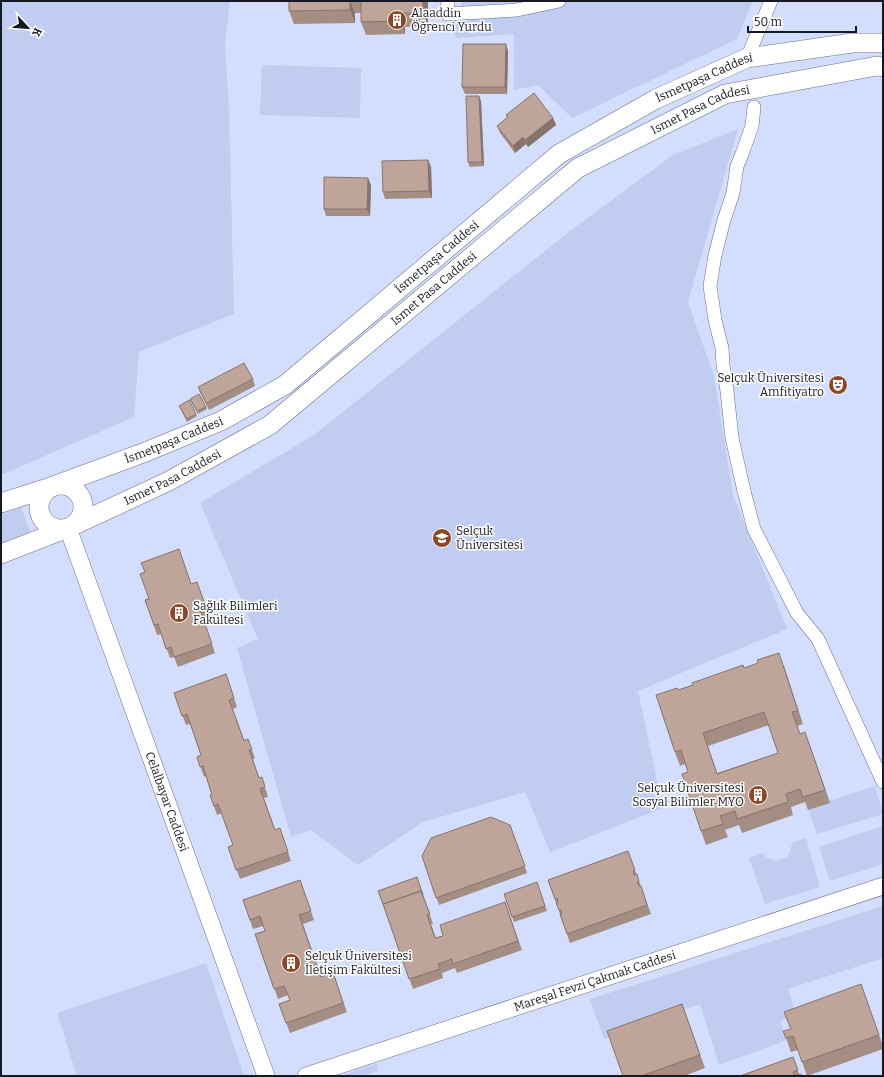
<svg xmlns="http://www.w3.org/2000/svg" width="884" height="1077" font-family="Bitter,serif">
<rect width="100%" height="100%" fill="#e1e8fc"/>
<path fill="#d3defe" d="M1,1H883V1076H1Z"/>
<path fill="#c0ccf0" d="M1,1H230L225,43L229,111L234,314L139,352L134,417L1,475Z
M463,1H753L737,39L572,118L538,85L514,90V34L457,38L449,28Z
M262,65L361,68L360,118L260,115Z
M738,129L688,302L714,376L733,495L787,629L638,691L663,808L550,852L525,792L423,822L358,865L311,830L291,837L237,648L258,639L200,503L314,435L574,228L673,155Z
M21,507L31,534L1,545V514Z
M875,786L883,814L817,834L808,808Z
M883,826V864L830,881L819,847Z
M806,838L820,887L765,904L749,858L763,853L766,857L776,861C788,857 790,856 792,843Z
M883,906V958L788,989L796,1016L780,1021L787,1040L719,1065L700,1004L604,1039L590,999Z
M206,963L244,1076H77L57,1013Z
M377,1063L378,1071L364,1076H341Z"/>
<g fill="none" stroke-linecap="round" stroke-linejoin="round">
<defs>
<path id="minor" d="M448,1L447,14L517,10L559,1
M747,58L771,1
M754,107L752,126L742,154L737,166L733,193L724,220L715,255L710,286L715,320L722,348L723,365L727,391L732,438L744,491L754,529L797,613L818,639L883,782"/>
<g id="tertiary">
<path id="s1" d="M68,528L266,1076"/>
<path id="s2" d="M306,1076L883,886"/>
</g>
<g id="secondary">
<circle cx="61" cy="507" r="22"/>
<path id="s3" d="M1,503L51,487L143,453L221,421L285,385L559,154L656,99L747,58L852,43H883"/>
<path id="s4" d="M1,554L68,528L169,481L270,425L578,168L725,94L877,66L883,67"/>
</g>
</defs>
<use href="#minor" stroke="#686f85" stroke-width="14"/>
<use href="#tertiary" stroke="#686f85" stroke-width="18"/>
<use href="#secondary" stroke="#686f85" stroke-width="20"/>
<use href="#minor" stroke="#fff" stroke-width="13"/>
<use href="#tertiary" stroke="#fff" stroke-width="17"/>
<use href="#secondary" stroke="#fff" stroke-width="19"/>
</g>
<path fill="#a48e84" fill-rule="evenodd" d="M289,1H428V26L405,27V34L366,35L361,22V13H355V23L294,24L289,11Z
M508,51L507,94H465L462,87Z
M481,101L484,166L470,167L468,162Z
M506,115L553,118L556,125L528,147L526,144L515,153L500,133L497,126L507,118Z
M428,160L431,167L432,198L385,199L383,192Z
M371,185L370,216H326L324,209Z
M253,379L255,386L209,410L201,394L198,387Z
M190,399L206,407L207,409L198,414Z
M179,406L196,414L197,416L187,422Z
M197,582L209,616L203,618L215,653L178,667L174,657L170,658L161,634L157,635L145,600Z
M784,666L803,724L797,726L800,734L810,746L830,803L808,810L805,802L791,807L793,815L742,833L739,825L725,830L728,837L706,845L701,831L688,772L685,764L680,766L675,752L678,690L744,668ZM769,725L778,753L717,773L708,746Z
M226,674L237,707L233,709L244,740L248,739L255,758L253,759L259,778L262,777L268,797L264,798L275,830L280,828L291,861L240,879L228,847L233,845L222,813L217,815L210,795H212L206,776L204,777L197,757L201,755L190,724L186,725L174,693Z
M510,825L527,873L439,905L422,856Z
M628,851L651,914L570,943L548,880Z
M417,877L433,924H431L436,938L443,936L505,902L522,950L457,973L455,968L442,973L443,978L413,989L378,891Z
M300,880L314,920L303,924L321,977L333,972L347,1012L290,1033L279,1004L290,1000L288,995L278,999L255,934L265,931L263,926L253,929L243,900Z
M537,882L547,911L514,922L504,894Z
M861,984L883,1046V1049L807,1076L798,1050L791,1052L786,1038L791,1029Z
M682,1004L705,1068L684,1076H623Z
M793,1057L799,1074L801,1076H740Z"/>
<path fill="#86746b" d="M350,1L355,13V23L350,10Z
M423,1H428V26L423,13Z
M400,13L405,27V34L400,21Z
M506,44L508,51L507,94L505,87Z
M479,96L481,101L484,166L482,162Z
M553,118L556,125L528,147L525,140Z
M523,137L526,144L515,153L513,146Z
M428,160L431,167L432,198L429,191Z
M368,178L371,185L370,216L367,209Z
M805,732L810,746L830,803L825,790Z"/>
<path fill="#bfa599" stroke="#86746b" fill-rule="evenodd" d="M289,1H350V10L289,11Z
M361,1H423V13H400V21L361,22Z
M463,44H506L505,87H462Z
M534,93L553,118L525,140L523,137L513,146L497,126L508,117L506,115Z
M466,96H479L482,162H468Z
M428,160L429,191L383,192L382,161Z
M324,177L368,178L367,209H324Z
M244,363L253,379L206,403L198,387Z
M199,394L206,407L197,411L190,399Z
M189,400L196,414L187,419L179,406Z
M179,549L191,584L197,582L206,607L200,609L212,644L174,657L171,647L166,649L158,624L154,625L145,600L149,599L140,574L145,572L141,563Z
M779,653L798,711L792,712L800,734L805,732L825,790L803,797L800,789L786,794L788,802L737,819L735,811L720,816L723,824L701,831L682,774L688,772L681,750L675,752L656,695L677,688L678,690L693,685L692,683L743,665L744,668L758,663L757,660ZM764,712L778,753L717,774L703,733Z
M226,674L234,698L229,700L244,741L248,739L252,749L249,750L259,778L262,777L265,787L260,789L275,830L280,828L288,852L236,870L228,847L233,845L218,804L214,806L210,795H212L203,766L200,767L197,757L201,755L187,714L182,716L174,693Z
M491,817L510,825L525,866L436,898L422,856L431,838Z
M628,851L635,870L633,871L634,875L637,874L639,882H637L639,886H641L647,905L567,934L560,914H562L561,910H559L556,903L558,902L557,898L555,899L548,880Z
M417,877L423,895L421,891L383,904L378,891Z
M300,880L311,911L299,915L321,977L333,972L343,1003L286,1023L279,1004L290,1000L284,986L274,989L255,934L265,931L260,916L250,920L243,900Z
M537,882L545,906L512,917L504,894Z
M421,891L430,914L427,915L435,938L443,936L440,925L505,902L518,941L453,964L452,959L438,964L440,969L409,979L383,904Z
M861,984L879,1035L802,1062L793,1036L786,1038L783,1031L791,1029L784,1012Z
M682,1004L700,1055L641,1076H623L607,1031Z
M793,1057L798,1070L793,1072L794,1076H740Z
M801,1074V1076H795Z"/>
<defs>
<symbol id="building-disc" viewBox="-11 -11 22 22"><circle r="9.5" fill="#8e4625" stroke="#fff"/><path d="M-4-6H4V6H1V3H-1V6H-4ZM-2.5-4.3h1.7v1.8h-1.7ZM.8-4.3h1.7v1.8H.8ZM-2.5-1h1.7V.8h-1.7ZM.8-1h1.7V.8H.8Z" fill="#fff"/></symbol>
<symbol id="theatre-disc" viewBox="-11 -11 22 22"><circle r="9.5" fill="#8e4625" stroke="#fff"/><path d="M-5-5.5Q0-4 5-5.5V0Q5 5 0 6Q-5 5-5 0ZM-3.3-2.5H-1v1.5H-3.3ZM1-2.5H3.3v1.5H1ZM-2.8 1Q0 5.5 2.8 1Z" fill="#fff"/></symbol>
<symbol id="university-disc" viewBox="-11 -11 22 22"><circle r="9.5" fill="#8e4625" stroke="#fff"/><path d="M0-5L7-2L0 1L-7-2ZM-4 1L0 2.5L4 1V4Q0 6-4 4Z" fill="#fff"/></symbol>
</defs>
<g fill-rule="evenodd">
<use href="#building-disc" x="386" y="9" width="22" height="22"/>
<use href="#theatre-disc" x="827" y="374" width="22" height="22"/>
<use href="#university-disc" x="431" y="527" width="22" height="22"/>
<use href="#building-disc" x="168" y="602" width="22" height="22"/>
<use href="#building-disc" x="747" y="784" width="22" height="22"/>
<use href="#building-disc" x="280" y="952" width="22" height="22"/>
</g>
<g text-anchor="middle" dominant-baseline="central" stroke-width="3" stroke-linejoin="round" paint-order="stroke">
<g font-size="12" fill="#171922" stroke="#fff" text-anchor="start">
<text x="411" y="13">Alaaddin<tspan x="411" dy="14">Öğrenci Yurdu</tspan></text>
<text x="824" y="378" text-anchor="end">Selçuk Üniversitesi<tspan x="824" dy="14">Amfitiyatro</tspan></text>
<text x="456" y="531">Selçuk<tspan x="456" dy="14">Üniversitesi</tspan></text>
<text x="193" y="606">Sağlık Bilimleri<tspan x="193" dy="14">Fakültesi</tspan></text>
<text x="744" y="788" text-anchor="end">Selçuk Üniversitesi<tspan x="744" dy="14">Sosyal Bilimler MYO</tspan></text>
<text x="305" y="956">Selçuk Üniversitesi<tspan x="305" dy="14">İletişim Fakültesi</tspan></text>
</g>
<g font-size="12" fill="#171922" stroke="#fff">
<text stroke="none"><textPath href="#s3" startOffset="831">İsmetpaşa Caddesi</textPath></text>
<text stroke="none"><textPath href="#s4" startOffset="836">Ismet Pasa Caddesi</textPath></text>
<text stroke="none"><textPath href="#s3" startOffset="507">İsmetpaşa Caddesi</textPath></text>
<text stroke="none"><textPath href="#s4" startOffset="512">Ismet Pasa Caddesi</textPath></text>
<text stroke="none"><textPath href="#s3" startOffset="184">İsmetpaşa Caddesi</textPath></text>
<text stroke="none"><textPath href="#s4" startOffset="188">Ismet Pasa Caddesi</textPath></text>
<text stroke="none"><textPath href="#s1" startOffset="291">Celalbayar Caddesi</textPath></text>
<text stroke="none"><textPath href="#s2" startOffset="304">Mareşal Fevzi Çakmak Caddesi</textPath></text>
</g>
</g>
<rect width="884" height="1077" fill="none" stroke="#171922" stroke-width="4"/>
<g transform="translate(28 28) rotate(116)" stroke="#ffffff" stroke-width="3" paint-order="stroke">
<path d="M0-3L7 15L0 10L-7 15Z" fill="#171922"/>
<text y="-6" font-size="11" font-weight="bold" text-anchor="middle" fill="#171922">K</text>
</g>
<path d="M748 26v6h108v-6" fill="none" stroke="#171922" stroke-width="2"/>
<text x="754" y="26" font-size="12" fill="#171922" stroke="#ffffff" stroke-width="3" paint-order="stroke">50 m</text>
</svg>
